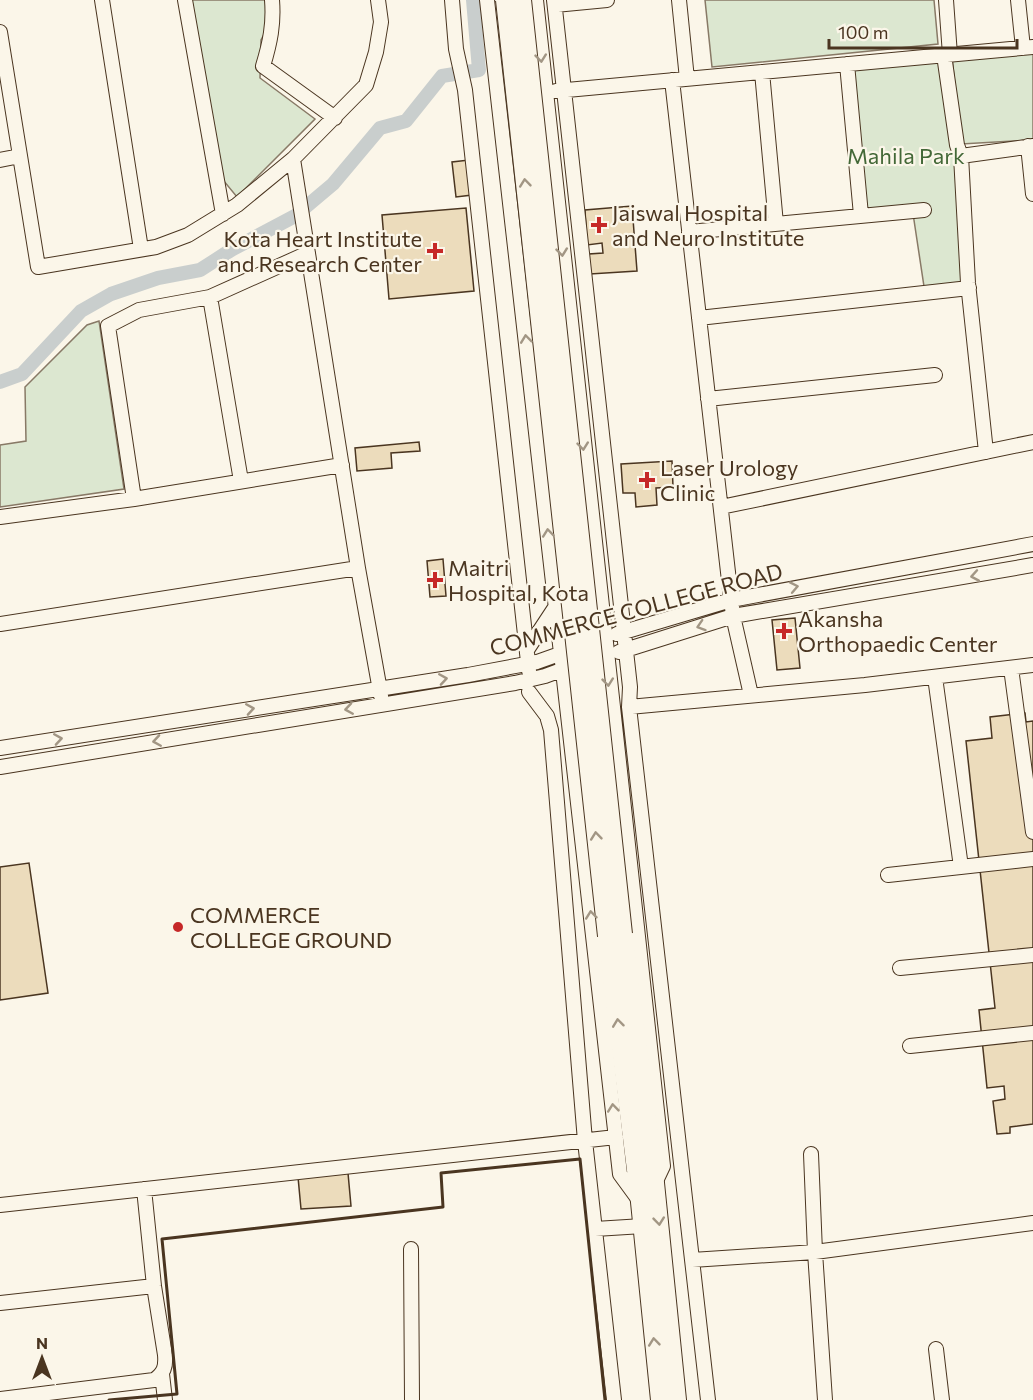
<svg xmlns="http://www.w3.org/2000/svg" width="1033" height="1400" font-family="Commissioner,sans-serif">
<rect width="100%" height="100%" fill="#fbf6e9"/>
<path fill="#dce7d0" stroke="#887966" stroke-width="1.5" d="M190,0H266V31L261,40L260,78L315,119L237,197L223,180Z
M705,0H934L938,44L712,67Z
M1033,49V140L961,144L952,57Z
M943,57L968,283L925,293L912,207L864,211L850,67Z
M99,321L124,489L0,507V445L26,441L25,387L87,325Z"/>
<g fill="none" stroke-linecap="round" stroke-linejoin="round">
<path stroke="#c9cecd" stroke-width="14" d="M0,382L22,374L81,311L111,294L158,278L200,270L231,250L295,216L333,184L380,128L406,121L442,76L479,70L473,0"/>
</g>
<path fill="#ecdcbc" stroke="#4a3520" stroke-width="1.5" d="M469,160L472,195L456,197L452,162Z
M632,206L637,271L590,274L589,254L603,253L602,243L587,245L585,210Z
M466,208L474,291L389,299L382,215Z
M419,442L420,451L391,453L392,468L357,471L355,448Z
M672,461L673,487L656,488L657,505L636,507L635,493H623L621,464Z
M443,559L446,596L430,597L427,561Z
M795,618L800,668L777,670L772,620Z
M1025,713L1026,722L1033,721V1124L1010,1127V1133L997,1134L993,1101L1005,1099L1004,1086L987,1088L979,1010L995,1008L966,741L992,738L990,717Z
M29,863L48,993L0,1000V867Z
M348,1173L351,1206L301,1209L298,1177Z"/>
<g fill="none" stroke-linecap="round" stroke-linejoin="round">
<defs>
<path id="minor" d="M102,0L141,249
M185,0L223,214
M272,0C274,24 270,43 263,66L335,118
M452,0L456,49L465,90L529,671
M487,0L620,1174L639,1200
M536,0L663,1166L655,1183
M554,0L630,687L629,707L708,1400
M679,0L687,79
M946,0L950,55
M1018,0L1023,48
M555,5L607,0
M0,32L38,267L156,247L188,235L237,205L293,159L366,85L376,52L381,22L378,0
M944,55L957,145L961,156L968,283L986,452
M847,64L861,215
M762,72L776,224
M672,80L733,616L751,695
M556,91L1033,47
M1028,146L1033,194
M961,156L1033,146
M293,159L358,568L381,696
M0,160L20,156
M689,232L924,210
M210,297L241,481
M699,318L969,288
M708,399L935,375
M134,499L108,326L139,310L210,297L308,253
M721,507L1033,442
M0,517L134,499L342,465
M0,624L358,568
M617,634L731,600L1033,544
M527,650L556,606
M619,652L733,616L1033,565
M1011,668L1033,832
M935,677L961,867
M529,692L547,716L551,730L585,1141L614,1400
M629,707L865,685L1033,665
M0,748L468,675L537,662L568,651
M0,767L515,683L545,676L572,666
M888,875L1033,859
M900,968L1033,955
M910,1046L1033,1033
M811,1154L815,1252L825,1400
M0,1205L616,1137
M595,1229L643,1226
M411,1249L412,1400
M692,1260L815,1252L1033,1223
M0,1303L154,1286
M936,1349L942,1400
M162,1374L165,1400
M0,1399L154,1380C164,1373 166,1367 165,1355L154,1286L144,1189"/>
<path id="major" d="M623,934L655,1183L677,1400
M607,936L640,1202L660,1400"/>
</defs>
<use href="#minor" stroke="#4a3520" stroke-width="16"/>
<use href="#major" stroke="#4a3520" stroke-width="20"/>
<use href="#minor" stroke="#fbf6e9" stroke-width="14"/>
<use href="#major" stroke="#fbf6e9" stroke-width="18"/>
<defs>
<path id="major-bridge" d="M505,0L607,936
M522,0L623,934"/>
</defs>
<use href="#major-bridge" stroke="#4a3520" stroke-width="20" stroke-linecap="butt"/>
<use href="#major-bridge" stroke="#fbf6e9" stroke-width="18"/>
<path stroke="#4a3520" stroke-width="3" d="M109,1400L177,1394L162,1239L443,1207L441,1173L580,1159L605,1400"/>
</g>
<defs><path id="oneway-chevron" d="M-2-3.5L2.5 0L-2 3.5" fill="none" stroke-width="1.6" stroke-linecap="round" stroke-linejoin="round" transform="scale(1.5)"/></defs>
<g stroke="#a29684">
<use href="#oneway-chevron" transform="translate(541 58) rotate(84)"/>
<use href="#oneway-chevron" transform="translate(525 183) rotate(-96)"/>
<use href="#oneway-chevron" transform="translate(562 252) rotate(84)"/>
<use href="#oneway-chevron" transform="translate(526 339) rotate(-97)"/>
<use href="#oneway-chevron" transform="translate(583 446) rotate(84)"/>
<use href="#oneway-chevron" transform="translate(548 533) rotate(-96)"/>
<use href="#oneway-chevron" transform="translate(975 576) rotate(170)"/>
<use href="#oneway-chevron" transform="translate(794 587) rotate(-11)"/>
<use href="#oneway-chevron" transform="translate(701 626) rotate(162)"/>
<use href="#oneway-chevron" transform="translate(443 679) rotate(-9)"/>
<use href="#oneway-chevron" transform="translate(608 682) rotate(84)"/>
<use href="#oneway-chevron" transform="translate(250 709) rotate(-9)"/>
<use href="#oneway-chevron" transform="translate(349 709) rotate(171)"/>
<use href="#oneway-chevron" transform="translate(58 739) rotate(-9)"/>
<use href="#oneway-chevron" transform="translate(157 741) rotate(171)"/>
<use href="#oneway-chevron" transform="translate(596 836) rotate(-96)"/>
<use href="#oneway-chevron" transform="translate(591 915) rotate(-96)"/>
<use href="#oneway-chevron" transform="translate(618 1023) rotate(-97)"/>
<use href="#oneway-chevron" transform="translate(613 1108) rotate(-96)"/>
<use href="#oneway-chevron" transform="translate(659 1221) rotate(84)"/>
<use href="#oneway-chevron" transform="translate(654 1342) rotate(-96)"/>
</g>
<g fill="#c62828" stroke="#fbf6e9" stroke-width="2">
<path d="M596 216h6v6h6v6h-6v6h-6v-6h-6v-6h6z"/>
<path d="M432 242h6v6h6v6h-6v6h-6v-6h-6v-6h6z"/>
<path d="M644 471h6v6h6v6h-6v6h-6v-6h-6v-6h6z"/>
<path d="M432 571h6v6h6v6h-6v6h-6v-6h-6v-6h6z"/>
<path d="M781 622h6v6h6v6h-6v6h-6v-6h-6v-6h6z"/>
<circle cx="178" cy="927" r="6"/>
</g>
<g text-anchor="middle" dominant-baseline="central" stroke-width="4.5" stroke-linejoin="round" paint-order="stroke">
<g font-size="22" fill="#436837" stroke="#fbf6e9">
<text x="906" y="155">Mahila Park</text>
</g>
<g font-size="22" fill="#4a3520" stroke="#fbf6e9" text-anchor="start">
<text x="612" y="212">Jaiswal Hospital<tspan x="612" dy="25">and Neuro Institute</tspan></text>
<text x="422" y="238" text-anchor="end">Kota Heart Institute<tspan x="422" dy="25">and Research Center</tspan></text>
<text x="660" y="467">Laser Urology<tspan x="660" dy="25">Clinic</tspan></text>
<text x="448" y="567">Maitri<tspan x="448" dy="25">Hospital, Kota</tspan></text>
<text x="798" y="618">Akansha<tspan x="798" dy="25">Orthopaedic Center</tspan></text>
<text x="190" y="914">COMMERCE<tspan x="190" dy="25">COLLEGE GROUND</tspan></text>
</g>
<g font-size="22" fill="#4a3520" stroke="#fbf6e9">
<text transform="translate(636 609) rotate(-15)">COMMERCE COLLEGE ROAD</text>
</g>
</g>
<g transform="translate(42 1358)" stroke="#fbf6e9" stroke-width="4.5" paint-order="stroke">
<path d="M0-4.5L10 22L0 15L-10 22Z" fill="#4a3520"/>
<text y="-9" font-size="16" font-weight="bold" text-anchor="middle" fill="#4a3520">N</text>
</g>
<path d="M829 39v9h188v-9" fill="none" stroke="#4a3520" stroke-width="3"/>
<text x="838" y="39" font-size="18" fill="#4a3520" stroke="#fbf6e9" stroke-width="4.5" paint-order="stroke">100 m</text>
</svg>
